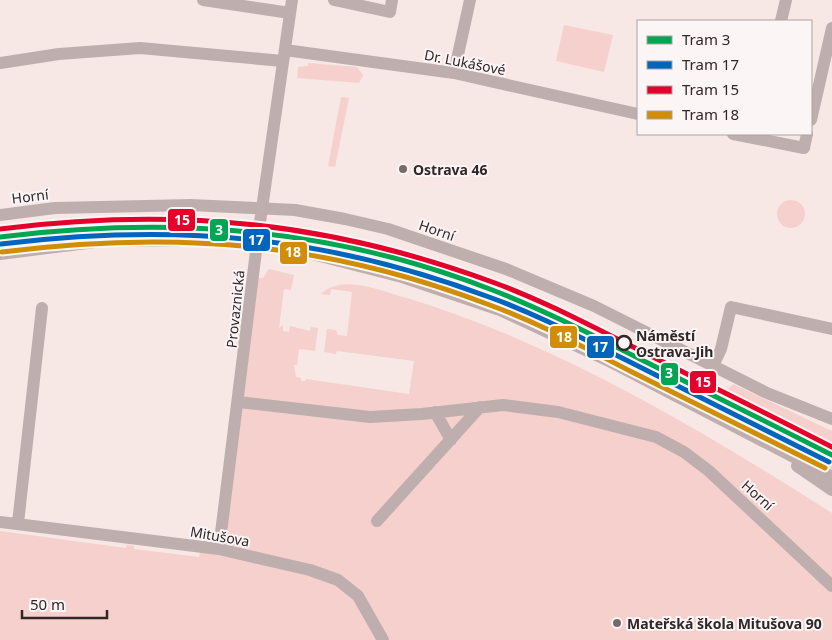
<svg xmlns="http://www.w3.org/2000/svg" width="832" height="640" font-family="'Noto Sans',sans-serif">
<rect width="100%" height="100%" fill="#f7e8e6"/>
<path fill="#f6d0cc" d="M564,25L613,35L604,72L556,61Z
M308,63L357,67L363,75L359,83L297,78L298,67L308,66Z
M341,97L349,98L335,167L328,166Z
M777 214a14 14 0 1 1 28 0a14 14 0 1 1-28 0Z
M269,269L294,275L291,290L284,289L279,328L283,325V331L289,332L290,326L310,331L311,327L318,328L315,351L299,349L297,365H294L296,377L301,378V381H305L306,379L409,394L414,361L337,351L336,354L324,352L327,329L336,330L338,335L347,336L352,292L331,289L330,295L321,294C343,273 381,291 407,298C558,344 699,429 832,513V640H0V531L126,548L127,545L134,546V549L199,557L200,552L223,555L258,278H263Z
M577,330L719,398L733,384L832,431V474L796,451L575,337Z"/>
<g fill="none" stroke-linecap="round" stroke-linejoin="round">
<path stroke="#beafae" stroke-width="12" d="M203,0L290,13
M334,0L390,12L392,0
M781,21L786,0
M285,50L454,73L638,114
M0,63L59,54L140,48L283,61
M454,73L470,0
M811,120L832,28
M733,134L804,148L807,134
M0,215L55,208L191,205L295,210L345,219L388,229L506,269L594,306L767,393L832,419
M0,254L103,241H224L289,248L402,277L500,310L607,360L832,477
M713,366L721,349L731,307L832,329
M239,402L370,417L422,414L503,405L558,412L656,437L684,452L709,471L832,586
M435,412L451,440
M797,466L832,490
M377,521L480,407
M0,522L219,549L310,570L338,580L358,596L383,640
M18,523L42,308
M219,549L257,243L292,0"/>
<defs>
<path id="tram-1" d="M0,237C172,216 332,227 495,291C546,311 594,336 642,360C706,392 769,423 832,455"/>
<path id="tram-2" d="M1,244C176,223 323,235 489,297C539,315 585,340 632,363C698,396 763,429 829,462"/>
<path id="tram-3" d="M0,229C176,207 327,221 495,283C544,301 591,326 639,350C703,382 768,414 832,447"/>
<path id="tram-4" d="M2,252C174,230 324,242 487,304C537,322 583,347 630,371C695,403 760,436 825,468"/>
</defs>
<use href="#tram-1" stroke="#fbf5f5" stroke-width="9"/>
<use href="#tram-2" stroke="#fbf5f5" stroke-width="9"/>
<use href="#tram-3" stroke="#fbf5f5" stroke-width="9"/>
<use href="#tram-4" stroke="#fbf5f5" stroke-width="9"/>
<use href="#tram-1" stroke="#00a651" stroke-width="5"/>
<use href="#tram-2" stroke="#0065bd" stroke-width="5"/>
<use href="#tram-3" stroke="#e4002b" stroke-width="5"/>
<use href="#tram-4" stroke="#cf8d08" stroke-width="5"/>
</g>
<g fill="#766b69" stroke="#fbf5f5" stroke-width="2">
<circle cx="403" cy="169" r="5"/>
<circle cx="617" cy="623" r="5"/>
</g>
<circle fill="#fbf5f5" stroke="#312726" stroke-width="2.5" cx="624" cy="343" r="7"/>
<g text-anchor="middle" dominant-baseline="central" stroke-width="4" stroke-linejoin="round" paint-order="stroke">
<g font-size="14" fill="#312726" stroke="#fbf5f5">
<text transform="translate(465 62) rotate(11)">Dr. Lukášové</text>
<text transform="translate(30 196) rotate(-7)">Horní</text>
<text transform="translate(437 230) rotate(19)">Horní</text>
<text transform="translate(235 309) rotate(-84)">Provaznická</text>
<text transform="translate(758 495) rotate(42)">Horní</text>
<text transform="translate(220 536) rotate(10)">Mitušova</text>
</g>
<g font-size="14" font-weight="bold" fill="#312726" stroke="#fbf5f5" text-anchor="start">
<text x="413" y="169">Ostrava 46</text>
<text x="627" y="623">Mateřská škola Mitušova 90</text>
</g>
<g font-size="14" font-weight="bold" fill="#312726" stroke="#fbf5f5" text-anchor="start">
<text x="636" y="335">Náměstí<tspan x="636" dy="16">Ostrava-Jih</tspan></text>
</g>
</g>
<g stroke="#fbf5f5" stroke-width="2">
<rect x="167" y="208" width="29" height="24" rx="5" fill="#e4002b"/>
<rect x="209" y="218" width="20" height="24" rx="5" fill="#00a651"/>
<rect x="242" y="228" width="29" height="24" rx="5" fill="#0065bd"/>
<rect x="279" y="241" width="29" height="24" rx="5" fill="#cf8d08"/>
<rect x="549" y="325" width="29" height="24" rx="5" fill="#cf8d08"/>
<rect x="586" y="335" width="29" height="24" rx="5" fill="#0065bd"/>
<rect x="660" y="362" width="19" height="24" rx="5" fill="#00a651"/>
<rect x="689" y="370" width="28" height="24" rx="5" fill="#e4002b"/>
</g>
<g font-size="14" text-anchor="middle" font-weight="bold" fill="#fff">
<text x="182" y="225">15</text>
<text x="219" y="235">3</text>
<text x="256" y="245">17</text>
<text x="293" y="257">18</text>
<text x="564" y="342">18</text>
<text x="600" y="352">17</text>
<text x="669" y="378">3</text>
<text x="703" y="387">15</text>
</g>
<rect x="637" y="20" width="175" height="115" fill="#fbf5f5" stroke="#aaa3a2"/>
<rect x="647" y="36" width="25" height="8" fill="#00a651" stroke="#aaa3a2"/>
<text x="682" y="45" font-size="15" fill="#312726">Tram 3</text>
<rect x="647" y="61" width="25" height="8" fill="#0065bd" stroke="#aaa3a2"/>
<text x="682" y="70" font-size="15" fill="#312726">Tram 17</text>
<rect x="647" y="86" width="25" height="8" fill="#e4002b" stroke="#aaa3a2"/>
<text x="682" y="95" font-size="15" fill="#312726">Tram 15</text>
<rect x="647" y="111" width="25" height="8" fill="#cf8d08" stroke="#aaa3a2"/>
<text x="682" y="120" font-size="15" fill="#312726">Tram 18</text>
<path d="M22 610v8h85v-8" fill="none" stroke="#312726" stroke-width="2.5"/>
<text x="30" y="610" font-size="15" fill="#312726" stroke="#fbf5f5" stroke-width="4" paint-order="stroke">50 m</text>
</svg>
